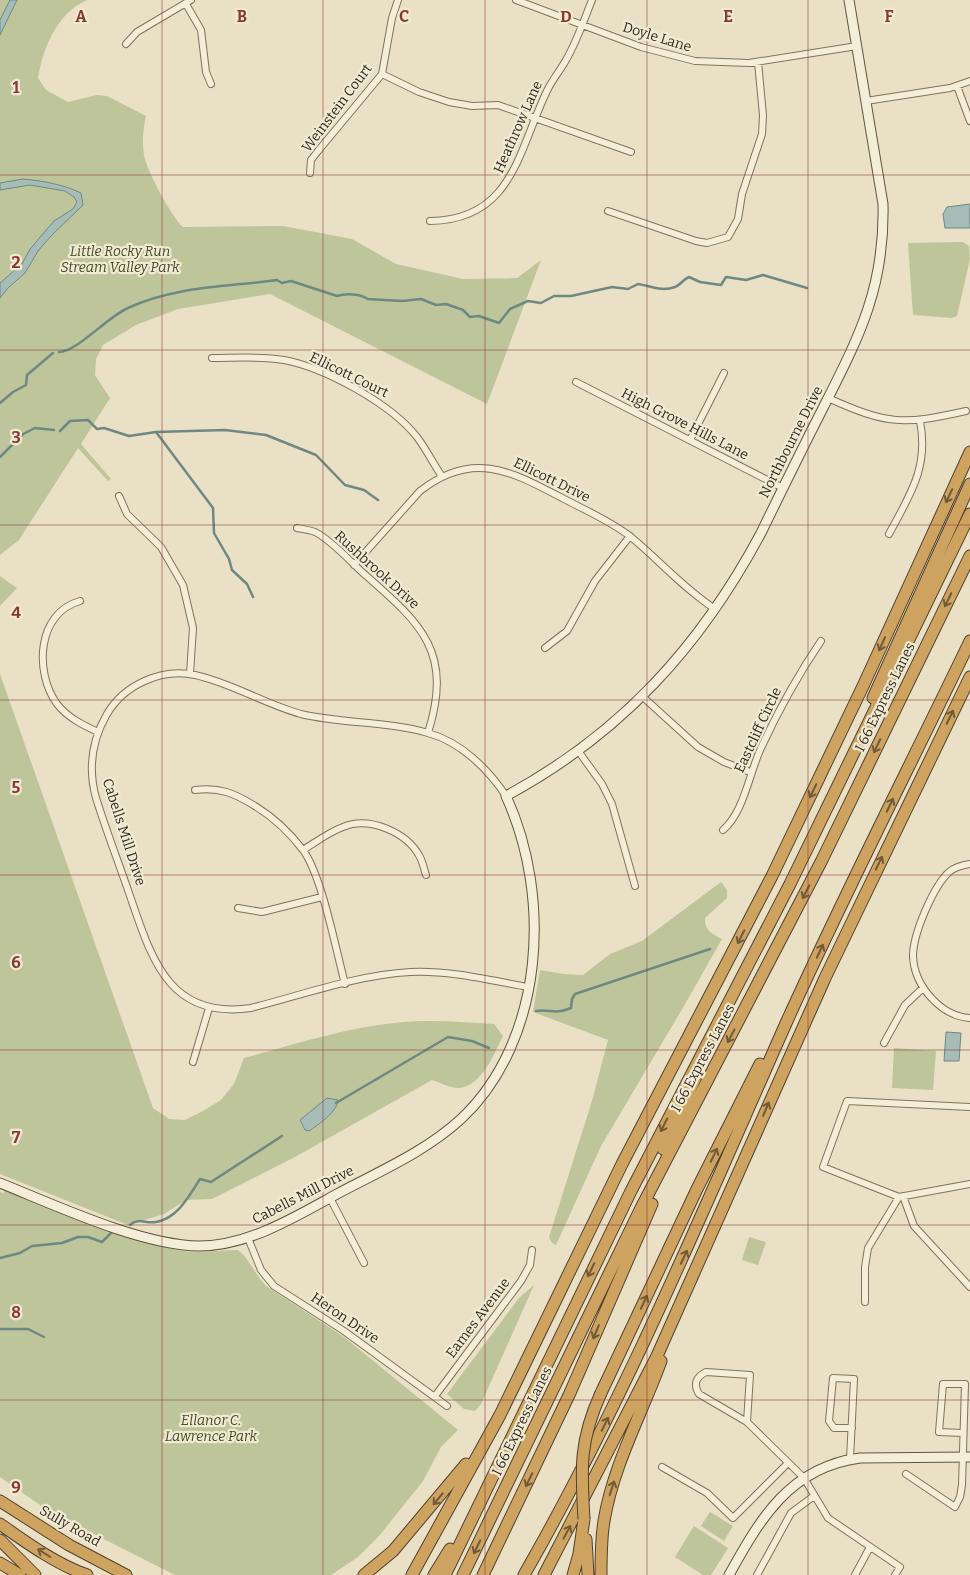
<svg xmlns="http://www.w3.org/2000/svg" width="970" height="1575" font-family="Bitter,serif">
<rect width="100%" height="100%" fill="#e9e0c5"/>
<path fill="#bec59a" d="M0,0H87C57,13 43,48 38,78L46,90L68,102L97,95L107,96L146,116C143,129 142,142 144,155C146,170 172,217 183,227L283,226L352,239L396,264L463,279L517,278L541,260L487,404L270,294L178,309L136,325L103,345L96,359L95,375L110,398L81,444L111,479L108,481L78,448L19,540L0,555Z
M963,242L969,246L970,259L957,316L952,318L913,315L908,243Z
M0,576L17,588L0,606Z
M0,674L153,1108L169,1119L185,1120L203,1111L221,1100L234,1084L244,1058C293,1045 344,1028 394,1023C427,1019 461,1022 494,1024L503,1036C494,1053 482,1087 458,1088C450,1088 439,1082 432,1080L295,1157L212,1199L186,1200L164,1214L128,1225L0,1174Z
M721,882L727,890V898L705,918C705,931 711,933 722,939L684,1006L601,1146L556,1245L552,1243L549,1237L592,1101L608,1040L533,1012L540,970L564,974L583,975L610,954L642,941Z
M894,1048L936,1051L933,1090L892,1088Z
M6,1189C62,1211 118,1238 177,1250C198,1254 217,1250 238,1250C250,1259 255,1275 266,1286L344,1337L458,1430L441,1447L423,1481L379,1536L358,1557L331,1575H175L50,1512L0,1477V1192L3,1193Z
M749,1237L766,1242L758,1265L742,1260Z
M534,1285L481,1404L475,1411L464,1409L447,1394L519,1298Z
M710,1512L733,1526L724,1541L701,1526Z
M694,1526L728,1548L711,1575H703L675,1557Z"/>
<path fill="#a6bcb7" stroke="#6e8984" d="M10,0H17L0,35V20Z
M23,179C43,181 62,184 81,193L83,205L51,236L38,251L25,273L8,288L0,298V283L22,264L30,249L54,221L73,209L77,202L74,197L65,191L30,185L0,190V183Z
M970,204V228H945L943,214L947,207Z
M946,1032L961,1033L959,1061H944Z
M327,1098L338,1100C338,1111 317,1126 309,1131L305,1130L300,1120Z"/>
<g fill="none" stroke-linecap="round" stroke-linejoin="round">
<path stroke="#6e8984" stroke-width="2.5" d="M59,352C77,352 107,317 128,308C175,286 227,287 277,280L282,283L291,281L337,296C346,293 360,294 368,299L402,301L421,299L436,305L446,304L463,310L470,317L479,316L499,323L510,309L528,301L541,303L554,296H571L612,287L628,289L638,284C651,286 661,292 675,287C680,285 684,279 689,277L700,282L721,285L726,277L746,280L763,275L807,288
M0,403L13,392L26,385L27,375L53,353
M60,431L70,421L88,420L97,429L104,428L129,436L156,432L225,430L266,435L316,455L345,485L364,490L378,500
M156,432L213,508L214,533L229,559L232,570L247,584L253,597
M0,457L23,434L35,428L54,430
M536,1011C552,1009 553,1015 571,1008L572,999L575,994L710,949
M336,1103L448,1037L472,1041L489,1048
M130,1225C139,1217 145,1224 156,1222C178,1218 189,1196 200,1179L211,1182L282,1136
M0,1258L20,1253L32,1246L62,1243L78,1237H88L102,1242L112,1232
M0,1329H28L44,1337"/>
<defs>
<path id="street" d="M516,0L641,47L695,61L749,63L857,46
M186,4L201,30L206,72L211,84
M126,44L137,32L191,0
M382,74L419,92L449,102L472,106L498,105L631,152
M957,86L970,121
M866,101L950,88L970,81
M310,173L311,160L318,151L382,74L392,18L398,0
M608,211L696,241L707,243L728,237L738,219L742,194L762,134L763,115L758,62
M430,221C512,220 518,152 546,93C551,81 560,71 566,60C577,41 584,20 592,0
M212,358C236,358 261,356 284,360C326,368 391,404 417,437C426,449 433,463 441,475
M576,382L783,488
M828,398C888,425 903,425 966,411
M690,440L724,373
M119,496L127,514L161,547L183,585L193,628L190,674
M297,528C303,529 310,530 315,532C330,539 350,561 362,572C420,623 454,650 428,733
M889,534C910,495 929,467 920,421
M354,565L420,491C475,448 514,473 568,501C589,512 612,522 631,537C660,561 683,588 715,609
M80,601C37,613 34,672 57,704C68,718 83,725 98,732
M545,648L567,631L595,581L630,536
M643,697L698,747L724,762L750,772
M579,752L602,784L612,804L635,886
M195,790C220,787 234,793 255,806C273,817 290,833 303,850C322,876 336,950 345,984
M506,796C488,769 461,742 428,733C387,721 343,724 301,714C265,704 229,682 195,675C161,668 124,685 107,714C92,740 88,769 96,798C106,830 118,861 129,893C151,956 167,1020 251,1008C302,995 357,975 410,972C449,970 489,980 528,987
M723,830C744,812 749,774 761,748C778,711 798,675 821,641
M303,850C316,842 329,832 343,827C369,816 407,832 420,857C423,863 424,869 426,875
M970,864C963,865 955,867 949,872C933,887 913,934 913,956C914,985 940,1016 970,1018
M238,908L262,912L322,897
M884,1043L905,1005L923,988
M193,1062L209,1008
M903,1196L914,1226L970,1287
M899,1197L823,1167L847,1101L970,1107
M330,1198L364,1263
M248,1238L261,1270L274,1286L344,1331L447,1406
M865,1302V1267L868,1248L899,1197L970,1184
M435,1396L521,1281L530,1265L532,1250
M747,1422L750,1375L706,1372C696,1377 693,1384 699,1394L747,1422L804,1478L828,1518L900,1567L895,1575
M850,1459L854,1379L833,1378L829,1421L834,1428H852
M662,1467L707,1493L733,1518L788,1463
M906,1474L955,1507L960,1497L962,1485L965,1384H943L939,1432L963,1433
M757,1575L791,1513L814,1496
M855,1575L870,1547"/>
<path id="secondary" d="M0,1183C55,1205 140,1245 199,1246C248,1246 295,1217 337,1194C380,1171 425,1152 461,1119C545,1040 552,896 506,796C621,734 700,647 761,533C781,492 801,451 822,410C859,337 885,288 883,204L849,0
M729,1575C760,1519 790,1467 860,1458L970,1457"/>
<path id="highway" d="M873,698L970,484
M663,1149L695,1079
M601,1393L697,1189L760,1064
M0,1501L69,1545L126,1575
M0,1524C27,1543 56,1564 87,1575
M586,1539L588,1575
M0,1540L35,1575
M0,1563L20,1575
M364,1575L393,1551L466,1464
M412,1575L500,1415L622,1164L772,876L864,684L970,452
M434,1575L450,1549
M445,1575L631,1191L790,884L970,514
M463,1575L641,1208L821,862L970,556
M483,1575L570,1393L652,1204
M524,1575C626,1397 704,1208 787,1021C845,893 909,768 970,641
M544,1575L657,1356L825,978L970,677
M573,1575L579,1554L584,1519
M601,1575C601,1557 601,1539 604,1521C613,1466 642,1413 661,1361"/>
</defs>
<use href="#street" stroke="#81725d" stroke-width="8"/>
<use href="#secondary" stroke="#635440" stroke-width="11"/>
<use href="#highway" stroke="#504131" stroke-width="13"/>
<use href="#street" stroke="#f4edd7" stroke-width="6"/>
<use href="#secondary" stroke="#f4edd7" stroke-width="9"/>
<use href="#highway" stroke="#cea35f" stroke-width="11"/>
<defs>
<path id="highway-bridge" d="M584,1519C581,1469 579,1441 601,1393"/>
</defs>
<use href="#highway-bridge" stroke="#504131" stroke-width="13" stroke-linecap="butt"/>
<use href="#highway-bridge" stroke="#cea35f" stroke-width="11"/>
</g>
<defs><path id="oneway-shaft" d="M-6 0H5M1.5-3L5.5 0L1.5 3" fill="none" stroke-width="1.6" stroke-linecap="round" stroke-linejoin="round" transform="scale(1.25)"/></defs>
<g stroke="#715a39">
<use href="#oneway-shaft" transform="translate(949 496) rotate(115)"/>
<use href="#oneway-shaft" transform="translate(948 600) rotate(116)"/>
<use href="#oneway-shaft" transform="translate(882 644) rotate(114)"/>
<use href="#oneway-shaft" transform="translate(950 717) rotate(-64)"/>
<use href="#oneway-shaft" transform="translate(877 746) rotate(116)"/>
<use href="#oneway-shaft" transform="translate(813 791) rotate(116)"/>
<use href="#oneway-shaft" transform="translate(890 805) rotate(-64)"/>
<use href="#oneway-shaft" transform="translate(879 863) rotate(-64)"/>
<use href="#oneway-shaft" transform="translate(806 892) rotate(117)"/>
<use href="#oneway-shaft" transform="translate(741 937) rotate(117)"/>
<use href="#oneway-shaft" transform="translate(820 951) rotate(-65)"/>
<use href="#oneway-shaft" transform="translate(731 1036) rotate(118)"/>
<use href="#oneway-shaft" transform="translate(766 1109) rotate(-67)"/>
<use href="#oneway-shaft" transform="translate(664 1125) rotate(117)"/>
<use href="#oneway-shaft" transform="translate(714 1155) rotate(-64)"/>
<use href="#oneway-shaft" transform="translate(684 1257) rotate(-65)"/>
<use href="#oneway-shaft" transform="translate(591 1270) rotate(116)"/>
<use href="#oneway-shaft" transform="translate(644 1302) rotate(-65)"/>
<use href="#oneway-shaft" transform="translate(596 1332) rotate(113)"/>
<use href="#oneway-shaft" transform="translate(605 1424) rotate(-64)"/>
<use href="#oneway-shaft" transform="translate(529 1480) rotate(116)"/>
<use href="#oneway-shaft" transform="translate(612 1488) rotate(-72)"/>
<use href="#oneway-shaft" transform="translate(438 1499) rotate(130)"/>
<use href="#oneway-shaft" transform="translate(567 1532) rotate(-62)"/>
<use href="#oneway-shaft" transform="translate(477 1547) rotate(116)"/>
<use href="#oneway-shaft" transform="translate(44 1553) rotate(-148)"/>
</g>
<path fill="none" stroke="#893834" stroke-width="1" stroke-opacity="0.55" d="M162,0V1575M323,0V1575M485,0V1575M647,0V1575M808,0V1575M0,175H970M0,350H970M0,525H970M0,700H970M0,875H970M0,1050H970M0,1225H970M0,1400H970"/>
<g text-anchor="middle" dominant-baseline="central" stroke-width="4.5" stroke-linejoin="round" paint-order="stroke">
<g font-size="14" fill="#332a1f" stroke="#f1ead3">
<text transform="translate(657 37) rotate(17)">Doyle Lane</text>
<text transform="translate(337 108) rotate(-53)">Weinstein Court</text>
<text transform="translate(518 127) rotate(-66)">Heathrow Lane</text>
<text transform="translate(349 375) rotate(26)">Ellicott Court</text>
<text transform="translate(685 424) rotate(27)">High Grove Hills Lane</text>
<text transform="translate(791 442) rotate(-63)">Northbourne Drive</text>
<text transform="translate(552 480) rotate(26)">Ellicott Drive</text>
<text transform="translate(377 570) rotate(42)">Rushbrook Drive</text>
<text transform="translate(885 697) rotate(-64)">I 66 Express Lanes</text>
<text transform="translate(758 730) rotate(-65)">Eastcliff Circle</text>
<text transform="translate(124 832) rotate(72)">Cabells Mill Drive</text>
<text transform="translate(703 1058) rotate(-62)">I 66 Express Lanes</text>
<text transform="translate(303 1195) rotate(-27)">Cabells Mill Drive</text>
<text transform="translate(345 1318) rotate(34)">Heron Drive</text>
<text transform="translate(478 1318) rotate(-53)">Eames Avenue</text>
<text transform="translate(522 1421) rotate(-64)">I 66 Express Lanes</text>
<text transform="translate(70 1526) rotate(30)">Sully Road</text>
</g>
<g font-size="14" font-style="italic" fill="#424d28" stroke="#f1ead3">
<text x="120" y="251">Little Rocky Run<tspan x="120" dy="16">Stream Valley Park</tspan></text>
<text x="211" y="1420">Ellanor C.<tspan x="211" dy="16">Lawrence Park</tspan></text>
</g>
</g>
<g font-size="16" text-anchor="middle" font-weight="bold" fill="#893834" stroke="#f1ead3" stroke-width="4.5" stroke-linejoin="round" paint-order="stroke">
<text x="81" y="22">A</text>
<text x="242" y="22">B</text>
<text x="404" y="22">C</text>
<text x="566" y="22">D</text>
<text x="728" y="22">E</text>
<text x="889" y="22">F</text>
<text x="16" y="93">1</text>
<text x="16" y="268">2</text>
<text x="16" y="443">3</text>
<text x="16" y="618">4</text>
<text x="16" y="793">5</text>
<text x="16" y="968">6</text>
<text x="16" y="1143">7</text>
<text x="16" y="1318">8</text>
<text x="16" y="1493">9</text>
</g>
</svg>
